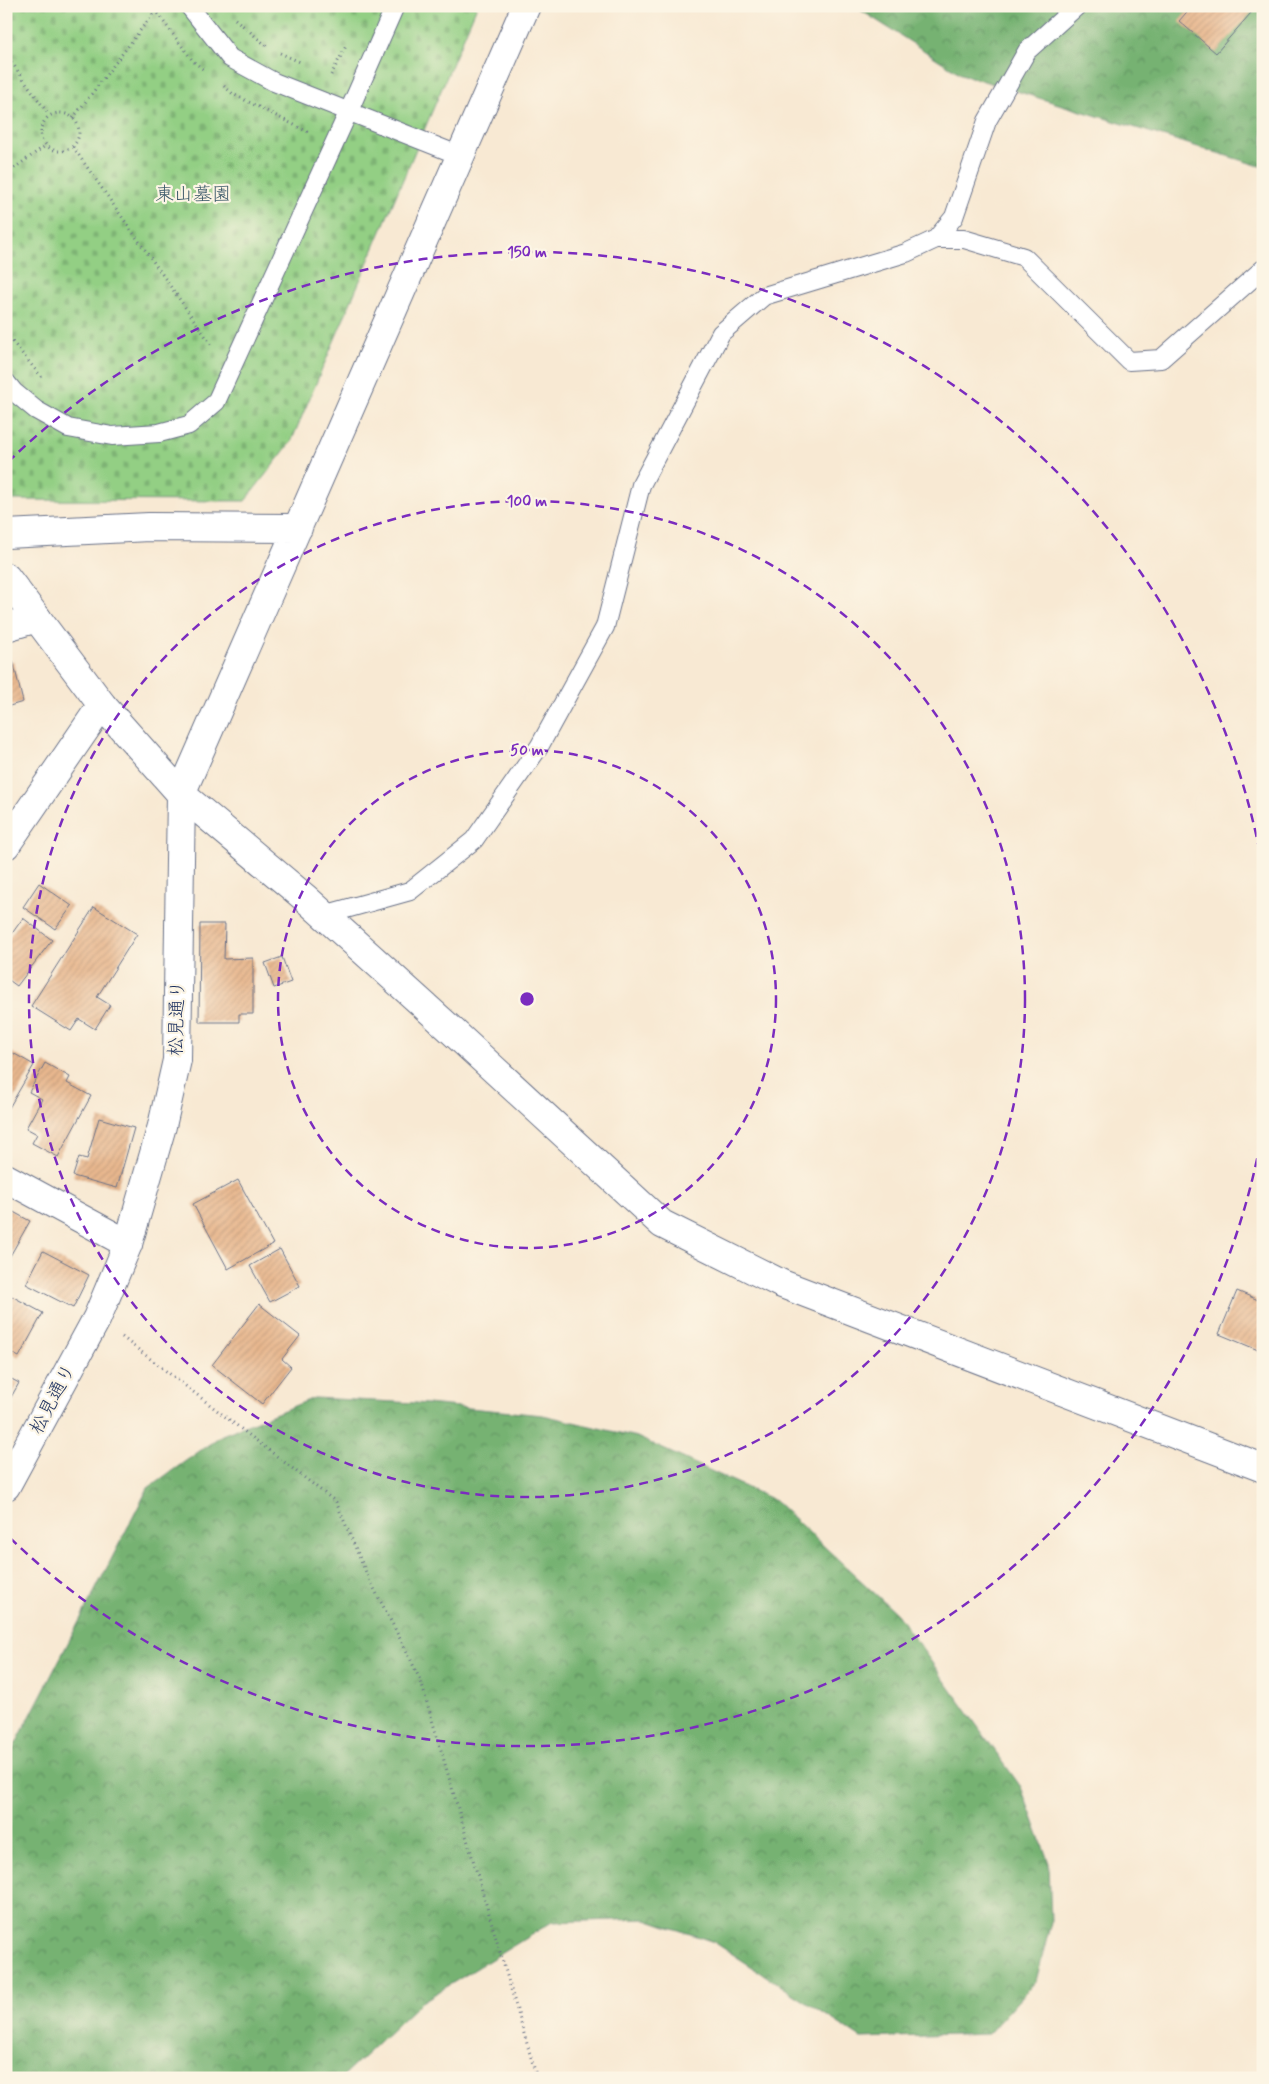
<svg xmlns="http://www.w3.org/2000/svg" width="1269" height="2084" font-family="Mynerve,'Klee One',sans-serif">
<defs>
<pattern id="forest-crowns" width="20" height="18" patternUnits="userSpaceOnUse" patternTransform="scale(1.25)"><rect width="20" height="18" fill="#76b272"/><path d="M2 6a3 3 0 1 1 6 0M12 15a3 3 0 1 1 6 0" fill="none" stroke="#609161"/></pattern>
<pattern id="cemetery-stones" width="16" height="16" patternUnits="userSpaceOnUse" patternTransform="scale(1.25)"><rect width="16" height="16" fill="#93cf84"/><path d="M2 7V4a2 2 0 0 1 4 0v3zM10 15v-3a2 2 0 0 1 4 0v3z" fill="#7eb274"/></pattern>
<pattern id="building-hatch" width="6" height="6" patternUnits="userSpaceOnUse" patternTransform="scale(1.25)"><rect width="6" height="6" fill="#e8b78e"/><path d="M-1 1l2-2M0 6l6-6M5 7l2-2" fill="none" stroke="#c69e7d"/></pattern>
</defs>
<rect width="100%" height="100%" fill="#fcf5e5"/>
<filter id="ink" filterUnits="userSpaceOnUse"><feTurbulence type="fractalNoise" baseFrequency=".02" numOctaves="2"/><feDisplacementMap in="SourceGraphic" scale="10" xChannelSelector="R" yChannelSelector="G"/><feConvolveMatrix kernelMatrix="1 2 1 2 8 2 1 2 1" color-interpolation-filters="sRGB"/></filter>
<filter id="wash" filterUnits="userSpaceOnUse"><feTurbulence type="fractalNoise" baseFrequency=".0096" numOctaves="4" result="noise"/><feDisplacementMap in="SourceGraphic" scale="20" xChannelSelector="R" yChannelSelector="G"/><feGaussianBlur stdDeviation="1.12" result="paint"/><feColorMatrix in="noise" values="0 0 0 0 0 0 0 0 0 0 0 0 0 0 0 0 0 1.4 0 .05"/><feComposite in="paint" operator="in"/></filter>
<g filter="url(#wash)">
<rect width="100%" height="100%" fill="#f8e9d3"/>
<path fill="url(#forest-crowns)" stroke="#487068" d="M854,6H1263V167L961,74Z
M314,1398L416,1403L543,1415L637,1437L774,1500L897,1614L1021,1787L1049,1863L1051,1922L1036,1981L988,2034L861,2038L714,1942L646,1919L552,1922L420,2003L341,2078H6V1763L148,1488L222,1435Z"/>
<path fill="url(#cemetery-stones)" stroke="#577f71" d="M6,6H477L291,442L245,501L6,500Z"/>
<g id="blocks">
<path fill="url(#building-hatch)" d="M1192,6H1257L1216,53L1179,21Z
M13,661L23,702L6,707V663Z
M39,883L72,906L55,929L23,907Z
M94,907L137,934L97,997L110,1005L95,1029L79,1019L71,1031L31,1006Z
M23,918L52,940L17,986L6,978V942Z
M200,924H225L224,959L253,958V1014H239V1022H199Z
M282,957L291,982L274,988L265,963Z
M6,1049L34,1065L6,1113Z
M45,1063L70,1077L67,1083L91,1096L58,1157L32,1143L37,1134L26,1128L42,1099L29,1092Z
M99,1118L134,1128L117,1188L73,1176L79,1157L87,1159Z
M238,1180L273,1244L228,1269L193,1204Z
M6,1208L30,1221L6,1263Z
M280,1249L300,1286L270,1302L250,1266Z
M43,1251L89,1275L73,1308L26,1284Z
M1237,1291L1263,1302V1352L1219,1334Z
M6,1293L43,1313L19,1357L6,1350Z
M259,1304L300,1336L282,1359L291,1367L262,1404L212,1365Z
M6,1376L19,1383L6,1406Z"/>
</g>
</g>
<g filter="url(#ink)">
<use href="#blocks" fill-opacity="0" stroke="#687087" stroke-width="1"/>
<g fill="none" stroke-linecap="round" stroke-linejoin="round">
<defs>
<path id="service" d="M189,6L230,58L274,82L461,156
M936,239H964L1024,257L1129,361L1161,359L1263,269
M6,382L14,392L36,410L68,428L112,436L159,433L189,425L216,402L348,113L395,6
M324,915L410,891L474,840L539,747L605,627L641,485L721,333L764,296L906,253L936,239L954,217L987,121L1027,51L1077,6"/>
<path id="minor" d="M6,627L37,618
M181,794L304,897L448,1027L662,1224L782,1284L1263,1468
M6,845L102,705
M6,1178L128,1244"/>
<path id="tertiary" d="M6,534L149,527L298,528
M6,577L102,705L181,794L177,1060L162,1126L128,1244L97,1318L6,1486
M181,794L526,6"/>
</defs>
<use href="#service" stroke="#687087" stroke-width="20"/>
<use href="#minor" stroke="#687087" stroke-width="30"/>
<use href="#tertiary" stroke="#687087" stroke-width="30"/>
<path stroke="#687087" stroke-width="3" stroke-dasharray="1 4" stroke-linecap="butt" d="M152,6L193,61L204,70
M235,19L268,47
M280,53L300,62
M6,54L49,115
M331,75L346,46
M224,86L233,94L310,133
M41 132a19 19 0 1 1 38 0a19 19 0 1 1-38 0Z
M73,118L159,6
M73,147L213,347
M6,174L45,146
M6,334L44,380
M122,1337L336,1502L367,1575L409,1656L421,1682L537,2078"/>
<use href="#service" stroke="#fff" stroke-width="18"/>
<use href="#minor" stroke="#fff" stroke-width="28"/>
<use href="#tertiary" stroke="#fff" stroke-width="28"/>
</g>
</g>
<g fill="none" stroke="#7b2cbf" stroke-width="2.5" stroke-dasharray="9 6">
<circle cx="527" cy="999" r="249"/>
<circle cx="527" cy="999" r="498"/>
<path d="M1263 1129A747 747 0 0 1 8 1536M8 462A747 747 0 0 1 1263 869"/>
</g>
<g text-anchor="middle" dominant-baseline="central" stroke-width="4.5" stroke-linejoin="round" paint-order="stroke">
<g font-size="19" fill="#395768" stroke="#fcf5e5">
<text x="193" y="194">東山墓園</text>
</g>
<g font-size="19" fill="#1b2f5e" stroke="#fcf5e5">
<text transform="translate(177 1018) rotate(-88)">松見通り</text>
<text transform="translate(53 1399) rotate(-62)">松見通り</text>
</g>
</g>
<circle cx="527" cy="999" r="8" fill="#7b2cbf" stroke="#fcf5e5" stroke-width="2.5"/>
<g font-size="15" text-anchor="middle" font-weight="bold" fill="#7b2cbf" stroke="#fcf5e5" stroke-width="4.5" stroke-linejoin="round" paint-order="stroke">
<text x="527" y="257">150 m</text>
<text x="527" y="506">100 m</text>
<text x="527" y="755">50 m</text>
</g>
<rect width="1269" height="2084" fill="none" stroke="#fcf5e5" stroke-width="25"/>
</svg>
